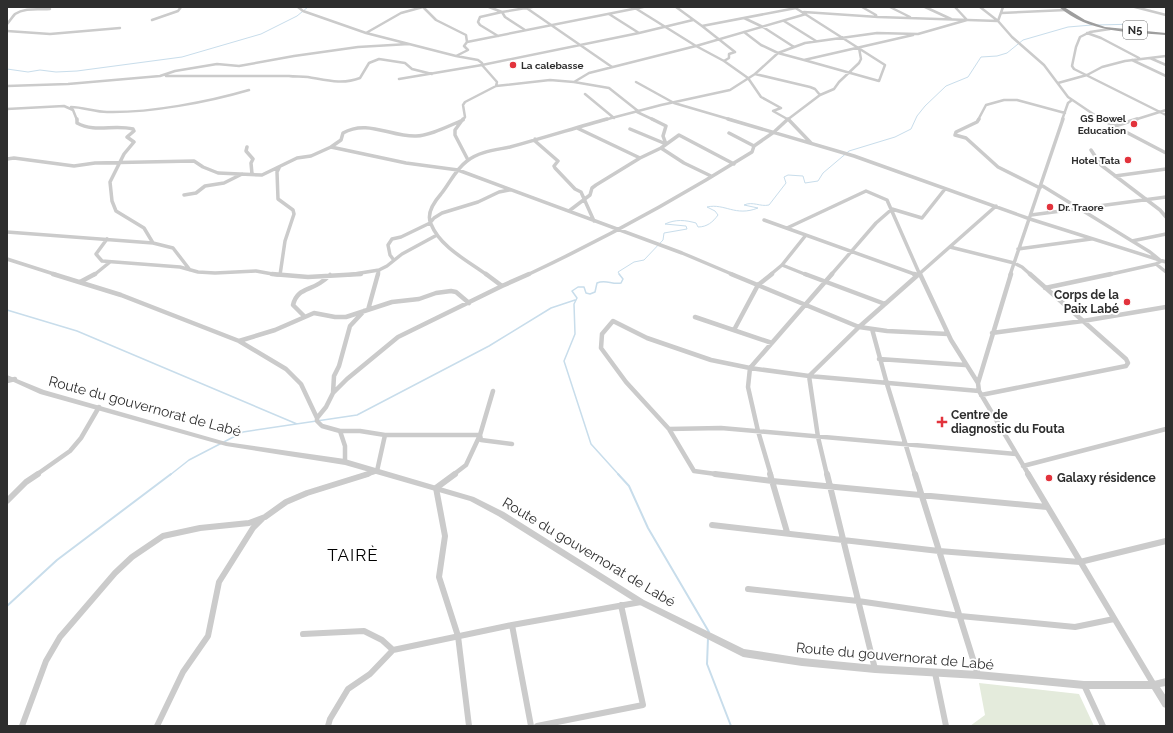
<svg xmlns="http://www.w3.org/2000/svg" width="1173" height="733" font-family="Raleway,sans-serif">
<rect width="100%" height="100%" fill="#fff"/>
<path fill="#e4ebdc" d="M979,683L1079,694L1094,726H970L985,715Z"/>
<g fill="none" stroke-linecap="round" stroke-linejoin="round">
<path stroke="#c8ddeb" stroke-width="1" d="M1096,25L1139,24
M7,69L28,72L40,70L56,72L77,71L182,57L261,34L297,16L308,7
M620,275L618,272L634,262L644,260L663,240L664,233L687,229L686,226L665,224C676,219 685,220 696,223L698,227C707,227 713,222 718,215L715,211L707,207C725,203 735,217 758,208L744,205C753,201 760,207 769,205L786,183L784,177L788,175L803,176L805,183L818,181L823,173L849,151L895,137L911,129L917,116L925,106L946,86L968,77L981,57L997,56L1007,53L1023,40L1068,27L1092,25"/>
<path stroke="#c8ddeb" stroke-width="1.5" d="M7,310L77,331L297,424
M170,475L189,460L243,432L357,415L489,346L551,308L575,300
M619,475L591,444L564,361L575,334L574,304L577,298L572,291L578,287H584L586,293L590,294L595,292L597,283C606,279 612,285 621,283L623,279L619,274"/>
<path stroke="#c8ddeb" stroke-width="2" d="M618,474L629,486L648,528L709,632
M7,606L57,560L171,474
M708,638L707,664L731,726"/>
<path stroke="#cbcbcb" stroke-width="2.5" d="M298,7L303,11L366,33L456,56
M423,7L436,20L466,35L467,42L643,7
M489,7L502,12L532,7
M525,7L612,67
M676,7L702,26
M794,7L885,65L879,81L804,60
M862,7L876,15
M890,7L910,17
M925,7L951,19
M980,7L998,21
M1003,7L998,21L1012,37L1044,65L1068,97L1102,120
M1135,7L1166,15
M635,8L696,46L806,14
M804,12L878,17L998,21
M1001,13L1066,10
M609,14L639,33L693,20
M744,18L763,27L794,47
M152,20L178,11L181,7
M784,21L816,41
M7,24C10,21 12,17 15,14C25,7 39,10 50,9
M1110,29L1090,32L1080,37L1076,47L1072,66L1074,69L1166,115
M7,31L50,34L120,28
M744,32L761,45L778,53L804,60L913,35
M366,33L401,13L423,7
M1087,33L1101,38L1139,58
M498,36L480,25L478,22L480,17L502,12L505,17L525,30
M1150,58L1166,65
M1132,60L1166,76
M482,65L639,33
M755,74L810,87L815,89L820,95
M166,76H289C295,77 302,76 308,77C326,80 342,85 360,78L369,63L379,59L405,63L412,69L432,74
M399,79L482,65V63L478,60L456,56L468,50L464,46L467,42
M574,82L589,73L696,46L724,61
M636,82L674,103L732,120
M1058,83L1087,75L1102,67L1125,61L1166,56
M7,86L68,84L160,76L175,71L217,64L239,66L294,56L358,47L409,44
M496,86L550,80L574,82L609,88L638,111
M585,94L614,118
M71,107C83,107 95,112 107,112C150,113 208,102 249,90
M7,109L64,106L73,110L77,120
M637,112L654,120
M463,120L465,117L463,105L465,102L496,86L497,82L482,65
M604,120L661,105L730,90L755,74L778,53L805,43L877,33L918,34L967,20L955,7
M787,120L820,95L834,89L839,82L859,63L861,59L859,48
M789,120L773,111L781,108L761,97L748,78L724,61L729,58V54L735,52L702,26L796,8
M978,120L986,105L1004,100H1017L1065,113
M1062,120L1068,103L1072,100
M1134,120L1166,110"/>
<path stroke="#cbcbcb" stroke-width="3.5" d="M77,119V123C95,133 114,124 133,129L134,131L127,137L134,142L124,154L110,182L112,201L116,211L144,228L153,243
M463,119L455,130V135L468,160
M652,119L666,126L663,136L666,144
M728,119L854,156L1030,219L1166,262
M788,119L811,143
M979,119L977,122L956,132L955,135L966,138L998,167L1040,188
M1101,119L1166,153
M1115,126L1137,119
M577,128L640,158
M630,129L666,144
M729,133L754,146
M535,139V141L558,161L554,166L555,168L575,189L581,192L594,221
M247,147L246,151L253,159L251,163L252,174
M331,147L341,140L343,133C367,119 391,137 416,136C432,135 448,126 463,120
M661,148L684,163L711,176
M1091,150L1101,165L1160,210L1166,217
M7,159L14,158L74,166L95,163L194,161L203,167L218,173L262,175L297,158L311,156L331,147L406,163L458,170L682,253L734,275
M279,168L277,172L278,199L293,210L294,214L285,241L280,275
M1115,176L1166,169
M1041,185L1150,252L1161,261L1156,264L1107,275
M184,195L196,193L205,186L224,183L242,174
M569,211L590,195L592,188L596,185L640,158L661,148L679,135L734,164
M1031,215L1166,197
M764,220L917,275
M787,228L866,191L887,200L920,275
M7,232L153,243L173,248L190,270
M107,239L96,254L102,261L180,267L198,272L215,273L256,271L278,275
M1132,241L1166,234
M950,247L1014,263L1022,267L1031,275
M1018,249L1091,239
M7,259L57,275
M393,259L390,255L388,245L392,239L401,237L430,223L434,218L442,213L478,202L499,192L509,190
M1156,264L1166,272
M782,265L807,275
M94,275L110,262
M348,275L379,270L387,266L402,254L437,235
M378,275L379,270
M487,275C468,261 440,247 431,224C426,214 434,202 441,194C450,183 455,170 467,161C480,151 496,150 510,147C543,138 575,128 607,119
M527,275C604,239 680,197 752,152L754,146L774,132L788,119
M770,275L782,265L806,235
M831,275L876,223L892,209L922,218L945,189
M918,275L996,206
M1010,275L1063,119"/>
<path stroke="#cbcbcb" stroke-width="4.5" d="M53,274L121,295L239,341L286,369L301,384L317,418
M272,274L308,277L361,274
M486,274L502,286L529,274
M731,274L859,327L887,331L948,334
M805,274L885,304
M914,274L918,275
M920,274L951,340L978,383
M1011,274L978,383L979,391L1029,475
M80,282L95,274
M1045,288L1111,274
M368,310L378,274
M304,316L293,305C297,289 308,291 320,283C323,281 327,278 330,275
M695,317L772,343
M872,329L887,384L915,475
M734,330L758,285L772,274
M992,333L1083,321L1166,307
M239,341L275,330L314,313L335,317H346L392,302L419,299L436,293L451,291L456,292L469,303
M879,359L965,365
M7,381L15,379
M333,393L334,376L339,366L350,326L364,311
M981,395L1126,366L1128,363L1126,359L1030,274
M669,429L721,428L1016,454
M340,431H360L385,435H480L481,440L512,444
M345,462V446L340,431L322,426L317,421V418L326,407L333,393L347,379L398,337L502,286
M1023,466L1166,429
M36,475L70,451L81,438L99,407
M365,475L377,471L385,435
M453,475L466,465L480,435L493,391
M723,475L694,471L669,429L626,382L601,348L602,334L613,321L647,338L711,360L750,368L809,376L979,391
M771,475L758,431L748,387L750,368L832,274
M827,475L818,437L809,376L859,327L919,274"/>
<path stroke="#cbcbcb" stroke-width="6" d="M455,474L436,488L445,536L439,577L458,636L469,726
M715,474L772,481L1047,507
M770,474L787,532
M827,474L875,669
M915,474L978,675
M1028,474L1154,685
M7,501L26,482L38,474
M712,525L939,551L1080,562L1166,541
M748,589L858,601L960,616L1075,627L1114,619
M512,625L531,726
M303,634L364,631L382,640L393,650
M935,673L946,726
M1084,685L1103,726
M22,726L46,661L60,637L115,573L132,557L163,536L200,528L249,523L265,517L286,502L307,493L368,474
M157,726L183,672L208,636L219,582L253,528L262,519
M328,726L330,719L348,689L370,674L393,650L512,625L641,602
M537,726L643,705L621,605"/>
<path fill="#cbcbcb" fill-rule="evenodd" d="M7,375L44,390L226,442L345,459L474,497L504,512L644,600L744,649L802,658L875,665L978,671L1084,681H1154L1166,678V686L1160,687L1166,696V708L1163,707L1152,689H1084L978,679L875,673L802,666L743,657L638,604L498,516L470,501L345,465L226,446L40,394L7,379Z"/>
<path fill="#9e9e9e" fill-rule="evenodd" d="M1059,7H1064L1085,20L1105,27L1166,33V35C1129,32 1089,33 1059,7Z"/>
</g>
<g fill="#e2333c" stroke="#fff" stroke-width="1.5">
<circle cx="513" cy="65" r="4"/>
<circle cx="1134" cy="124" r="4"/>
<circle cx="1128" cy="160" r="4"/>
<circle cx="1050" cy="207" r="4"/>
<circle cx="1127" cy="302" r="4"/>
<path d="M940 416h4v4h4v4h-4v4h-4v-4h-4v-4h4z"/>
<circle cx="1049" cy="478" r="4"/>
</g>
<g text-anchor="middle" dominant-baseline="central" stroke-width="4" stroke-linejoin="round" paint-order="stroke">
<g font-size="10" font-weight="bold" fill="#2e2e2e" stroke="#fff" text-anchor="start">
<text x="521" y="65">La calebasse</text>
<text x="1126" y="118" text-anchor="end">GS Bowel<tspan x="1126" dy="12">Education</tspan></text>
<text x="1120" y="160" text-anchor="end">Hotel Tata</text>
<text x="1058" y="207">Dr. Traore</text>
</g>
<rect fill="#fff" stroke="#6d6d6d" stroke-width="1" x="1123" y="21" width="24" height="18" rx="3"/>
<g font-size="11" font-weight="bold" fill="#2e2e2e">
<text x="1135" y="30">N5</text>
</g>
<g font-size="12" font-weight="bold" fill="#2e2e2e" stroke="#fff" text-anchor="start">
<text x="1119" y="295" text-anchor="end">Corps de la<tspan x="1119" dy="14">Paix Labé</tspan></text>
<text x="951" y="415">Centre de<tspan x="951" dy="14">diagnostic du Fouta</tspan></text>
<text x="1057" y="478">Galaxy résidence</text>
</g>
<g font-size="14" fill="#2e2e2e" stroke="#fff">
<text transform="translate(145 406) rotate(15)">Route du gouvernorat de Labé</text>
<text transform="translate(589 552) rotate(31)">Route du gouvernorat de Labé</text>
<text transform="translate(895 656) rotate(5)">Route du gouvernorat de Labé</text>
</g>
<g font-size="17" letter-spacing="1" fill="#000" stroke="#fff">
<text x="353" y="555">TAIRÈ</text>
</g>
</g>
<rect width="1173" height="733" fill="none" stroke="#2e2e2e" stroke-width="16"/>
</svg>
